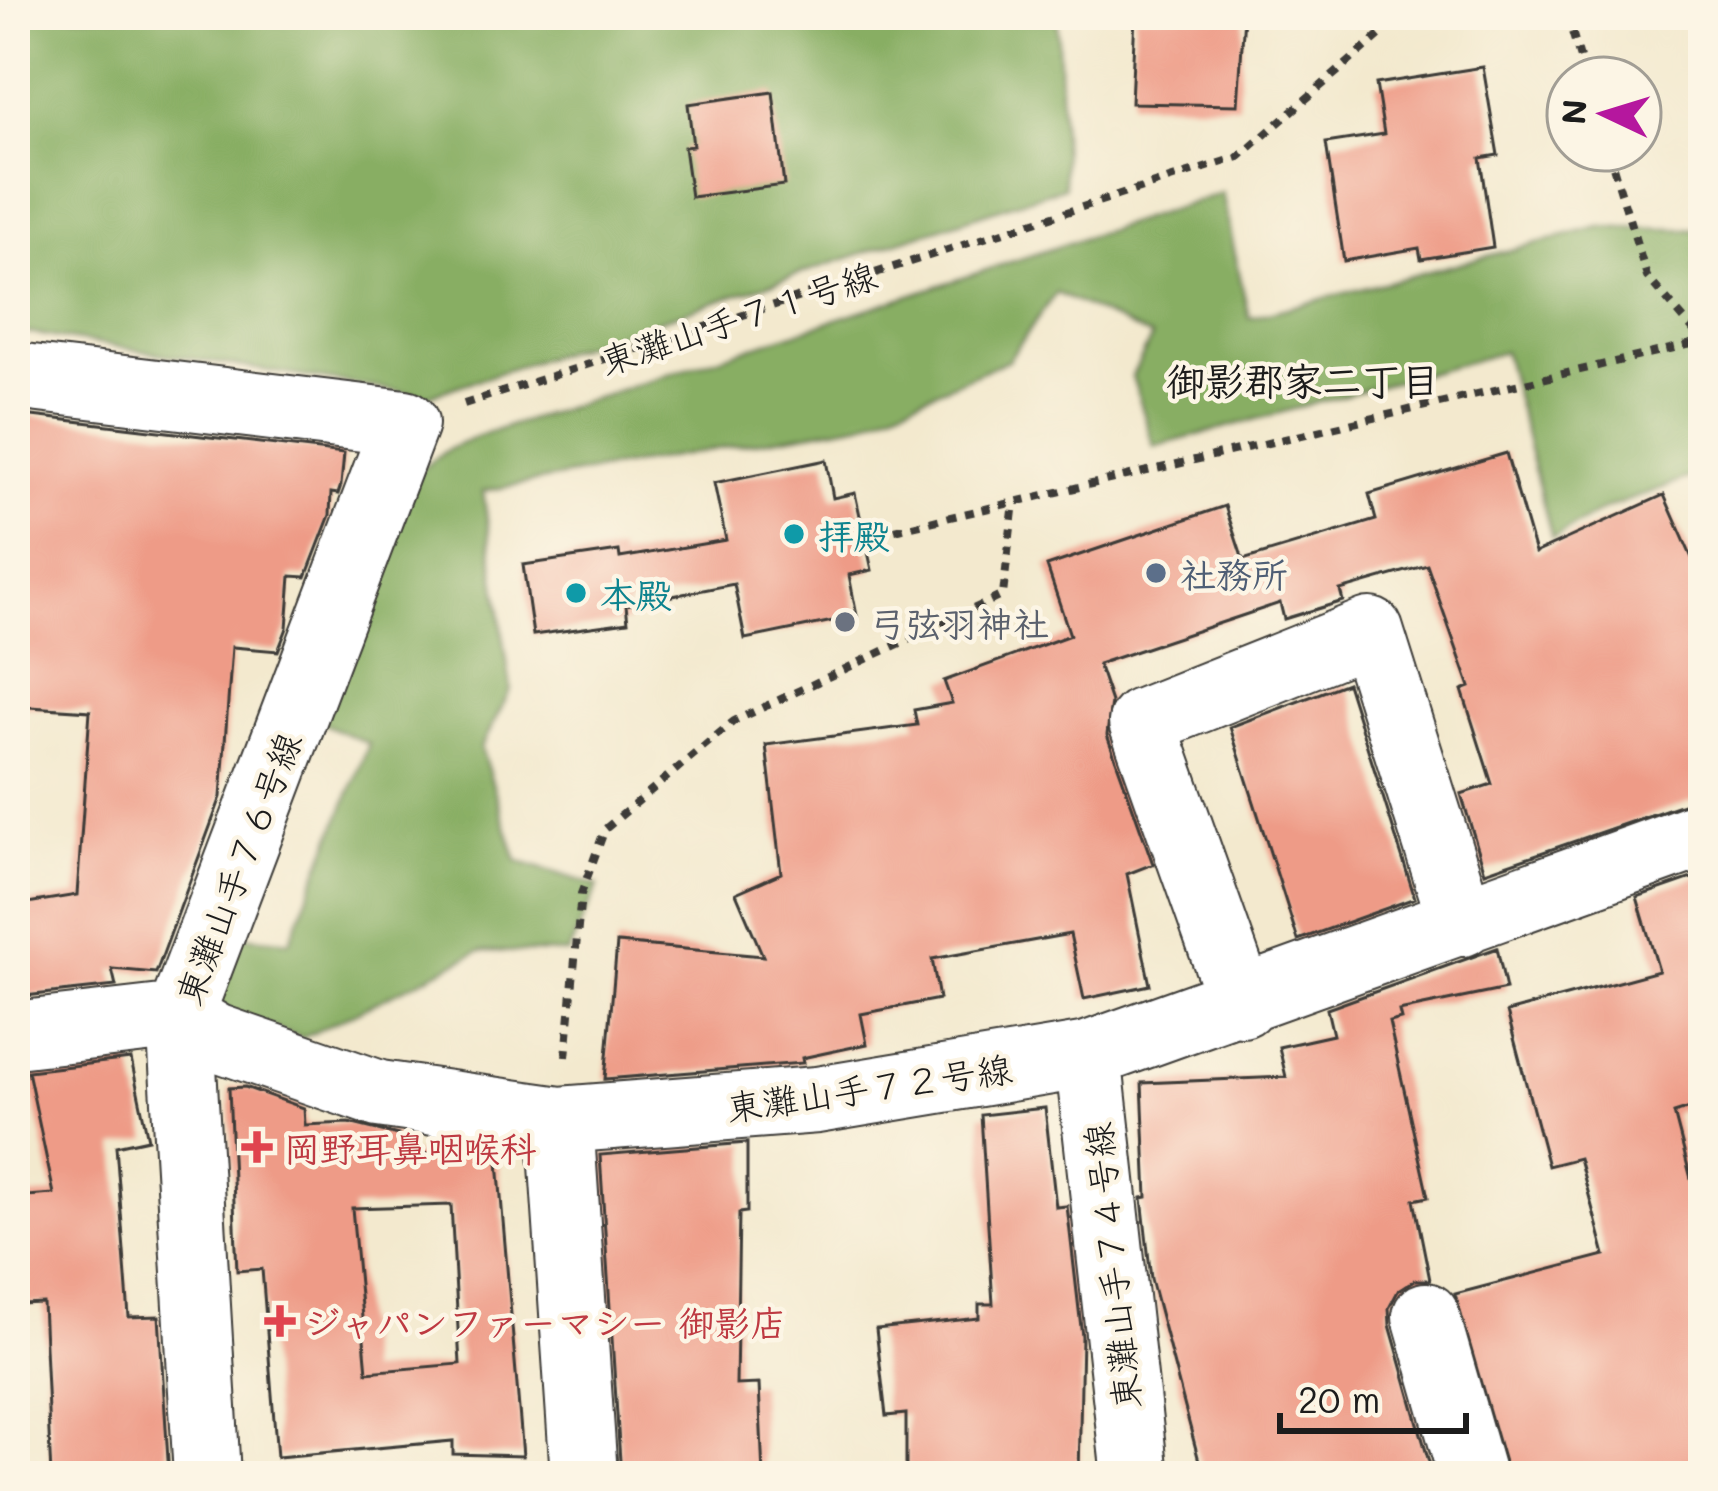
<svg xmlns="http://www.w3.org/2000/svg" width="1718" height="1491" font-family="Mali,'Klee One',sans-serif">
<rect width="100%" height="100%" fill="#fcf5e5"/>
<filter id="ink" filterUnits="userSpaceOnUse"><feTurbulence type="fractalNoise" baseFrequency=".00833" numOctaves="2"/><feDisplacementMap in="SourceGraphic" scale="24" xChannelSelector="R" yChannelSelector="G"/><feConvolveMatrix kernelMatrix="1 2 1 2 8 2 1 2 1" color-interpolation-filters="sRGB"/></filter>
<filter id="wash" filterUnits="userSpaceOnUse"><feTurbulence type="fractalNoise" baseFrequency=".004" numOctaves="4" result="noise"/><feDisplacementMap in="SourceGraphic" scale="48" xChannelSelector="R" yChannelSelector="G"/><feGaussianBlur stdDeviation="2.7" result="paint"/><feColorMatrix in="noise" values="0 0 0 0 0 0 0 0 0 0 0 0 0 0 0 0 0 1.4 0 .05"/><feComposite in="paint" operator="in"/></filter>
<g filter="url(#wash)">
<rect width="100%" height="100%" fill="#f3e9ce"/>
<path fill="#88ae64" stroke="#526540" stroke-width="3" d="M15,15H1057L1064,187L428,396L15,331Z
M1222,193L1249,318L1599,227L1703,230V473L1607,508L1552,538L1504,352L1154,447L1132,376L1152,337L1056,293L1008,360L863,423L483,491L511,689L481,748L517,861L598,886L568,953L480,951L303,1038L204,1005L232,935L290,941L369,744L315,720L410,477L447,450L479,436Z"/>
<g id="blocks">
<path fill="#ee9b87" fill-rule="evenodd" d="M1135,15H1244L1238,105L1131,103Z
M1483,67L1498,155L1480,158L1493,247L1421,259L1419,248L1344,261L1326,143L1384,134L1376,84Z
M773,92L784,185L691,197L684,147L693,146L688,104Z
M15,414L344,453L341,485L338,494L331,493L330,515L306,577L291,576L287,628L278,651L232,647L221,797L156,973L112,969L116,986L15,997V905L77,895L90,711L15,706Z
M1506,453L1535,553L1664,495L1703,583V797L1485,872L1461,794L1492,784L1462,690L1470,687L1427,565L1340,590L1343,601L1284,619L1280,603L1098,664L1111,702L1107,735L1153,864L1127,874L1150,985L1084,999L1070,934L932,959L939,999L861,1014L867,1044L802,1058L803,1063L605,1079L617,943L763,956L736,893L781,873L766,745L917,725L914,710L952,703L944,681L1070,635L1047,566L1225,506L1243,560L1376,520L1369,494Z
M826,460L833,498L855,493L872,570L849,575L857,616L745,639L734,584L626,605L628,622L533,635L523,565L619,551L620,558L726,540L714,483Z
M1347,683L1415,898L1298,940L1230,727Z
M1703,874V1104L1674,1113L1703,1225V1476H1508L1455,1294L1605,1255L1579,1158L1548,1166L1507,1012L1659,971L1637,897Z
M1497,948L1506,989L1399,1011L1401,1019L1389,1022L1428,1197L1414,1200L1430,1280H1415L1398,1291L1389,1308L1390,1325L1433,1476H1203L1151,1279L1142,1198L1147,1197L1142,1083L1286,1077L1279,1047L1333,1035L1327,1009Z
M131,1059L148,1139L116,1146L129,1317L159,1316L169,1476H51L43,1303L21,1304L15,1229V1197L54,1194L28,1071Z
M245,1087L304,1108L305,1125L349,1123L398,1135L399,1155L497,1150L523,1456L453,1454V1441L277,1457L262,1269L237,1271L229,1088ZM451,1205L460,1364L367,1372L352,1208Z
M1045,1108L1056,1207L1067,1206L1082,1336L1079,1476H906V1414L886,1416L876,1329L979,1318V1304H993L981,1115Z
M747,1143V1212L739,1213L736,1385L759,1384L763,1476H621L600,1155Z"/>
</g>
</g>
<g filter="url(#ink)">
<use href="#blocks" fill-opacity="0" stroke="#3c3b37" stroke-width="3"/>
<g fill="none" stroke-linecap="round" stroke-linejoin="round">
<defs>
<path id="minor" d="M15,376L405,423L180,1016L207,1476
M1242,1004L1142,722L1370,631L1462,923
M15,1035L180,1016L215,1037L379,1094L560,1120L817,1100L1088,1055L1703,834
M1088,1055L1135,1476
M560,1120L584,1476
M1426,1316L1472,1476"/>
</defs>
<use href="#minor" stroke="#3c3b37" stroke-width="70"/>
<path stroke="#3c3b37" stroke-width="8" stroke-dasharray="9 9" stroke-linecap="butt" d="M1567,15L1586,78
M1608,150L1647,277L1703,341
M464,404L1239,157L1403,15
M895,530L1700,342
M566,1057L581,894L605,829L734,721L1003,595L1014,502"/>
<use href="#minor" stroke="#fff" stroke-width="66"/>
</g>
</g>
<g fill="#0f9aa8" stroke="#fcf5e5" stroke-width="4.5">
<circle cx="794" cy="534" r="12"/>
<circle cx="576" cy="593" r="12"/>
</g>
<circle fill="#5c6f8a" stroke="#fcf5e5" stroke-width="4.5" cx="1156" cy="573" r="12"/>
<circle fill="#6b7280" stroke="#fcf5e5" stroke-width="4.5" cx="845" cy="622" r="12"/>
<g fill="#e0444e" stroke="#fcf5e5" stroke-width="4.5">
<path d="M251 1129h12v12h12v12h-12v12h-12v-12h-12v-12h12z"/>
<path d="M274 1303h12v12h12v12h-12v12h-12v-12h-12v-12h12z"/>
</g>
<g text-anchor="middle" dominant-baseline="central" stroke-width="9" stroke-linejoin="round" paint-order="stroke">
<g font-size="36" fill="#1c1c1c" stroke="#fcf5e5">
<text transform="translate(738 317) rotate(-18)">東灘山手７１号線</text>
<text transform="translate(237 868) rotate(-69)">東灘山手７６号線</text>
<text transform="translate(869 1087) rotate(-8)">東灘山手７２号線</text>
<text transform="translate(1111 1266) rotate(-96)">東灘山手７４号線</text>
</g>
<g font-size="36" font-weight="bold" fill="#0d838f" stroke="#fcf5e5" text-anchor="start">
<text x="818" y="534">拝殿</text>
<text x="600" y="593">本殿</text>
</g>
<g font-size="36" font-weight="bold" fill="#4e5e75" stroke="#fcf5e5" text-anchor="start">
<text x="1180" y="573">社務所</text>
</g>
<g font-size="36" font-weight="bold" fill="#5b616d" stroke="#fcf5e5" text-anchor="start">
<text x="869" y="622">弓弦羽神社</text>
</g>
<g font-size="36" font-weight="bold" fill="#be3a42" stroke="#fcf5e5" text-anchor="start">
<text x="284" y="1147">岡野耳鼻咽喉科</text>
<text x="304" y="1321">ジャパンファーマシー 御影店</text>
</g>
<g font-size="39" font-weight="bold" fill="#1c1c1c" stroke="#fcf5e5">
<text x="1303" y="379">御影郡家二丁目</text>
</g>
</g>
<rect width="1718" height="1491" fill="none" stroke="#fcf5e5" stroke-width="60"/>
<g transform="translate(1604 114) rotate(274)"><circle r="57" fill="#fcf5e5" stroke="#a29e95" stroke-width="3"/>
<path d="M0-9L21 45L0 30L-21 45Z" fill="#b5179e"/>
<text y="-18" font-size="33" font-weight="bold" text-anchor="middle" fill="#1c1c1c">N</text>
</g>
<path d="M1280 1413v18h186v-18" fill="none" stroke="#1c1c1c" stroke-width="6"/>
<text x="1298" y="1413" font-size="36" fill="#1c1c1c" stroke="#fcf5e5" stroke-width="9" paint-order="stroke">20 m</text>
</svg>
